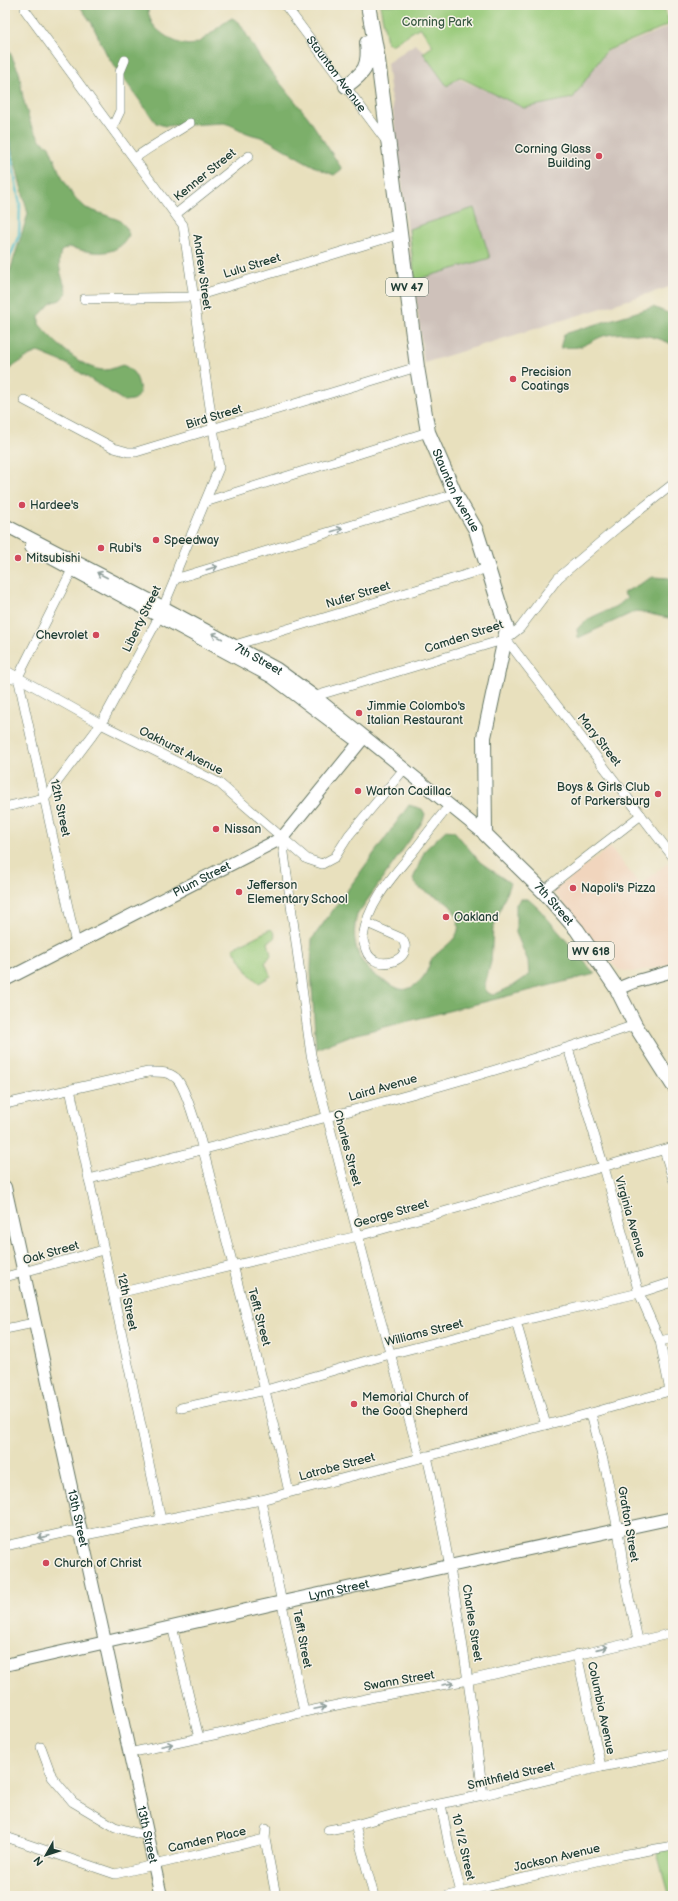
<svg xmlns="http://www.w3.org/2000/svg" width="678" height="1901" font-family="'Balsamiq Sans',sans-serif">
<rect width="100%" height="100%" fill="#f7f3e8"/>
<filter id="ink" filterUnits="userSpaceOnUse"><feTurbulence type="fractalNoise" baseFrequency=".025" numOctaves="2"/><feDisplacementMap in="SourceGraphic" scale="8" xChannelSelector="R" yChannelSelector="G"/><feConvolveMatrix kernelMatrix="1 2 1 2 8 2 1 2 1" color-interpolation-filters="sRGB"/></filter>
<filter id="wash" filterUnits="userSpaceOnUse"><feTurbulence type="fractalNoise" baseFrequency=".012" numOctaves="4" result="noise"/><feDisplacementMap in="SourceGraphic" scale="16" xChannelSelector="R" yChannelSelector="G"/><feGaussianBlur stdDeviation="0.9" result="paint"/><feColorMatrix in="noise" values="0 0 0 0 0 0 0 0 0 0 0 0 0 0 0 0 0 1.4 0 .05"/><feComposite in="paint" operator="in"/></filter>
<g filter="url(#wash)">
<rect width="100%" height="100%" fill="#e8e0bd"/>
<path fill="#f1d5bd" d="M610,847L640,885L668,863L673,869V964L632,972L619,970L607,959L554,892L556,888Z"/>
<path fill="#cec1ba" d="M673,25V286L424,363L387,63L415,44L457,78L524,107L572,99L606,52Z"/>
<path fill="#9acb7b" stroke="#5c8458" d="M380,5H663L670,24L606,51L573,98L524,108L459,77L447,86L423,53L433,46L420,27L395,43L391,45L387,42Z
M474,208L490,258L415,280L409,229Z
M271,929L275,934L274,939L268,942L271,955L265,963L271,976L259,983L249,974L233,948Z
M673,1846V1896H669L656,1849Z"/>
<path fill="#7baf6b" stroke="#4d7650" d="M79,5H147C148,11 149,17 152,23C159,34 181,48 194,44C205,41 220,24 232,18L239,22L262,61L308,117L342,169L334,175C310,166 290,152 268,140C261,136 254,136 247,133C239,130 233,125 224,123L165,126L156,123L108,57L91,22Z
M5,42L19,72L23,98L31,125L41,141L49,146L59,171L73,196L86,208L119,220L126,227L129,235C117,259 90,253 69,247L61,251C56,266 63,279 67,293L60,300L51,303L39,316V324C52,340 84,371 105,370C111,370 118,366 123,365C136,371 139,380 140,394L133,400L124,401L65,363L38,352L30,355L5,372V274L10,271L28,214L5,123Z
M653,307L673,315V345C657,335 625,331 607,335C597,337 588,345 578,347C573,348 566,347 560,348L564,334Z
M653,577L669,578L673,581V619L636,611L578,638L577,629C591,612 612,613 627,598L623,593Z
M409,805L422,809L425,814L423,821L357,915C349,945 360,970 388,983C394,986 400,991 407,989C417,986 425,977 428,968C429,966 430,962 431,960C440,948 462,940 458,922C452,892 421,899 413,879L425,850L446,830L454,831L480,862L510,883L493,929L491,962L485,984L486,992L493,995L513,986L529,975L528,961L516,933V904L521,899H528L540,910L595,974L349,1036L316,1049L311,971L312,939Z"/>
<g fill="none" stroke-linecap="round" stroke-linejoin="round">
<path stroke="#53c1cb" stroke-width="2.5" d="M5,123L20,205L19,235L9,259L5,263"/>
</g>
</g>
<g filter="url(#ink)">
<g fill="none" stroke-linecap="round" stroke-linejoin="round">
<defs>
<g id="street">
<path id="s1" d="M285,5L387,142"/>
<path d="M112,128L120,111V72L125,60"/>
<path d="M135,158C152,145 172,135 190,123"/>
<path d="M176,214L249,156"/>
<path d="M84,299L193,297L400,234"/>
<path d="M24,400L114,448L128,452H136L417,367"/>
<path d="M205,502L428,432"/>
<path d="M175,579L455,494"/>
<path d="M506,639L673,857"/>
<path d="M235,645L488,568"/>
<path d="M5,670L101,724L219,783L307,859L322,864L335,857L349,835L400,774"/>
<path d="M18,677L76,944"/>
<path d="M18,677L72,570"/>
<path d="M5,680L18,677"/>
<path d="M309,698L506,639L520,628L558,578L617,528L673,484"/>
<path d="M5,807L45,798L101,724L159,617L175,579L178,567L219,468L183,225L25,10"/>
<path d="M282,838L311,1055L373,1293L420,1458"/>
<path d="M543,891L641,815"/>
<path d="M367,923L401,938C419,959 374,975 366,950C365,946 363,942 363,938C367,904 392,877 413,852C424,838 434,824 445,811"/>
<path d="M568,1048L604,1167L639,1293L660,1341L670,1391"/>
<path d="M70,1089L161,1520"/>
<path d="M5,1104L148,1072C158,1072 168,1071 176,1078C189,1090 209,1172 214,1193C240,1292 267,1392 289,1492"/>
<path d="M664,1150L673,1179"/>
<path d="M89,1179C272,1131 457,1087 635,1025"/>
<path d="M5,1277L103,1250"/>
<path d="M114,1294L358,1236L673,1147"/>
<path d="M516,1322L546,1425"/>
<path d="M5,1329L34,1323"/>
<path d="M660,1341L673,1338"/>
<path d="M181,1408L266,1390L390,1354L516,1322L639,1293L673,1282"/>
<path d="M591,1413L606,1472L618,1530L626,1584L638,1640"/>
<path d="M427,1456C453,1568 469,1681 483,1795"/>
<path d="M261,1500L304,1712"/>
<path d="M5,1546L72,1531L80,1536L261,1500L591,1413L673,1390"/>
<path d="M172,1626L199,1738"/>
<path d="M577,1654L601,1767"/>
<path d="M41,1747L52,1777L73,1802L115,1827L147,1836"/>
<path d="M129,1753L218,1734L304,1712L375,1697L469,1680L673,1633"/>
<path d="M441,1804L450,1851L462,1896"/>
<path d="M355,1825L374,1896"/>
<path d="M266,1829L265,1839L276,1896"/>
<path d="M328,1830L355,1825L401,1812L483,1795L601,1767L673,1753"/>
<path d="M5,1835L9,1838L115,1874L265,1839"/>
<path d="M447,1896L622,1855L673,1846"/>
</g>
<g id="secondary">
<path id="s2" d="M5,525L163,607L277,669L314,696L485,834"/>
<path d="M31,547L272,677L353,738"/>
<path id="s3" d="M5,980L282,838L364,737"/>
<path d="M617,989L634,982L673,971"/>
<path id="s4" d="M5,1187L161,1896"/>
<path id="s5" d="M5,1665L282,1602L673,1518"/>
</g>
<g id="primary">
<path id="s6" d="M368,5L378,60L417,367L428,432L455,494L476,530L507,629L484,737L485,834L543,891L577,930L617,989L635,1025L673,1085"/>
<path d="M346,86C364,73 370,67 367,43"/>
</g>
</defs>
<use href="#street" stroke="#657664" stroke-width="10"/>
<use href="#secondary" stroke="#657664" stroke-width="14"/>
<use href="#primary" stroke="#657664" stroke-width="16"/>
<use href="#street" stroke="#fff" stroke-width="9"/>
<use href="#secondary" stroke="#fff" stroke-width="12"/>
<use href="#primary" stroke="#fff" stroke-width="14"/>
</g>
<defs><path id="oneway-shaft" d="M-6 0H5M1.5-3L5.5 0L1.5 3" fill="none" stroke-width="1.6" stroke-linecap="round" stroke-linejoin="round"/></defs>
<g stroke="#8f9e9a">
<use href="#oneway-shaft" transform="translate(337 530) rotate(-17)"/>
<use href="#oneway-shaft" transform="translate(212 568) rotate(-17)"/>
<use href="#oneway-shaft" transform="translate(102 575) rotate(-153)"/>
<use href="#oneway-shaft" transform="translate(217 636) rotate(-152)"/>
<use href="#oneway-shaft" transform="translate(44 1537) rotate(168)"/>
<use href="#oneway-shaft" transform="translate(602 1648) rotate(-13)"/>
<use href="#oneway-shaft" transform="translate(448 1684) rotate(-10)"/>
<use href="#oneway-shaft" transform="translate(320 1708) rotate(-12)"/>
<use href="#oneway-shaft" transform="translate(167 1745) rotate(-12)"/>
</g>
</g>
<g fill="#d1495b" stroke="#f7f3e8" stroke-width="1.5">
<circle cx="599" cy="156" r="4"/>
<circle cx="513" cy="379" r="4"/>
<circle cx="22" cy="505" r="4"/>
<circle cx="156" cy="540" r="4"/>
<circle cx="101" cy="548" r="4"/>
<circle cx="18" cy="558" r="4"/>
<circle cx="96" cy="635" r="4"/>
<circle cx="359" cy="713" r="4"/>
<circle cx="358" cy="791" r="4"/>
<circle cx="658" cy="794" r="4"/>
<circle cx="216" cy="829" r="4"/>
<circle cx="573" cy="888" r="4"/>
<circle cx="239" cy="892" r="4"/>
<circle cx="446" cy="917" r="4"/>
<circle cx="354" cy="1404" r="4"/>
<circle cx="46" cy="1563" r="4"/>
</g>
<g text-anchor="middle" dominant-baseline="central" stroke-width="3" stroke-linejoin="round" paint-order="stroke">
<g fill="#f7f3e8" stroke="#60746a" stroke-width="1">
<rect x="386" y="278" width="42" height="18" rx="3"/>
<rect x="568" y="942" width="46" height="18" rx="3"/>
</g>
<g font-size="11" font-weight="bold" fill="#1f3d34">
<text x="407" y="287">WV 47</text>
<text x="591" y="951">WV 618</text>
</g>
<g font-size="12" fill="#385942" stroke="#f7f3e8">
<text x="437" y="22">Corning Park</text>
</g>
<g font-size="12" fill="#1f3d34" stroke="#f7f3e8">
<text stroke="none"><textPath href="#s1" startOffset="86">Staunton Avenue</textPath></text>
<text transform="translate(205 175) rotate(-39)">Kenner Street</text>
<text transform="translate(252 266) rotate(-17)">Lulu Street</text>
<text transform="translate(202 272) rotate(82)">Andrew Street</text>
<text transform="translate(214 417) rotate(-17)">Bird Street</text>
<text stroke="none"><textPath href="#s6" startOffset="496">Staunton Avenue</textPath></text>
<text transform="translate(358 595) rotate(-17)">Nufer Street</text>
<text transform="translate(142 619) rotate(-64)">Liberty Street</text>
<text transform="translate(464 637) rotate(-18)">Camden Street</text>
<text stroke="none"><textPath href="#s2" startOffset="287">7th Street</textPath></text>
<text transform="translate(599 740) rotate(52)">Mary Street</text>
<text transform="translate(181 751) rotate(27)">Oakhurst Avenue</text>
<text transform="translate(60 808) rotate(78)">12th Street</text>
<text stroke="none"><textPath href="#s3" startOffset="221">Plum Street</textPath></text>
<text stroke="none"><textPath href="#s6" startOffset="950">7th Street</textPath></text>
<text transform="translate(383 1088) rotate(-16)">Laird Avenue</text>
<text transform="translate(347 1148) rotate(75)">Charles Street</text>
<text transform="translate(391 1214) rotate(-16)">George Street</text>
<text transform="translate(630 1217) rotate(74)">Virginia Avenue</text>
<text transform="translate(51 1253) rotate(-16)">Oak Street</text>
<text transform="translate(127 1302) rotate(78)">12th Street</text>
<text transform="translate(259 1317) rotate(75)">Tefft Street</text>
<text transform="translate(424 1333) rotate(-14)">Williams Street</text>
<text transform="translate(337 1467) rotate(-15)">Latrobe Street</text>
<text stroke="none"><textPath href="#s4" startOffset="339">13th Street</textPath></text>
<text transform="translate(628 1524) rotate(80)">Grafton Street</text>
<text stroke="none"><textPath href="#s5" startOffset="342">Lynn Street</textPath></text>
<text transform="translate(472 1623) rotate(81)">Charles Street</text>
<text transform="translate(302 1639) rotate(79)">Tefft Street</text>
<text transform="translate(399 1681) rotate(-10)">Swann Street</text>
<text transform="translate(601 1708) rotate(78)">Columbia Avenue</text>
<text transform="translate(511 1776) rotate(-13)">Smithfield Street</text>
<text stroke="none"><textPath href="#s4" startOffset="663">13th Street</textPath></text>
<text transform="translate(207 1840) rotate(-13)">Camden Place</text>
<text transform="translate(463 1847) rotate(77)">10 1/2 Street</text>
<text transform="translate(557 1858) rotate(-13)">Jackson Avenue</text>
</g>
<g font-size="12" fill="#1f3d34" stroke="#f7f3e8" text-anchor="start">
<text x="591" y="149" text-anchor="end">Corning Glass<tspan x="591" dy="14">Building</tspan></text>
<text x="521" y="372">Precision<tspan x="521" dy="14">Coatings</tspan></text>
<text x="30" y="505">Hardee's</text>
<text x="164" y="540">Speedway</text>
<text x="109" y="548">Rubi's</text>
<text x="26" y="558">Mitsubishi</text>
<text x="88" y="635" text-anchor="end">Chevrolet</text>
<text x="367" y="706">Jimmie Colombo's<tspan x="367" dy="14">Italian Restaurant</tspan></text>
<text x="650" y="787" text-anchor="end">Boys &amp; Girls Club<tspan x="650" dy="14">of Parkersburg</tspan></text>
<text x="366" y="791">Warton Cadillac</text>
<text x="224" y="829">Nissan</text>
<text x="247" y="885">Jefferson<tspan x="247" dy="14">Elementary School</tspan></text>
<text x="581" y="888">Napoli's Pizza</text>
<text x="454" y="917">Oakland</text>
<text x="362" y="1397">Memorial Church of<tspan x="362" dy="14">the Good Shepherd</tspan></text>
<text x="54" y="1563">Church of Christ</text>
</g>
</g>
<rect width="678" height="1901" fill="none" stroke="#f7f3e8" stroke-width="20"/>
<g transform="translate(46 1855) rotate(231)" stroke="#f7f3e8" stroke-width="3" paint-order="stroke">
<path d="M0-3L7 15L0 10L-7 15Z" fill="#1f3d34"/>
<text y="-6" font-size="11" font-weight="bold" text-anchor="middle" fill="#1f3d34">N</text>
</g>
</svg>
